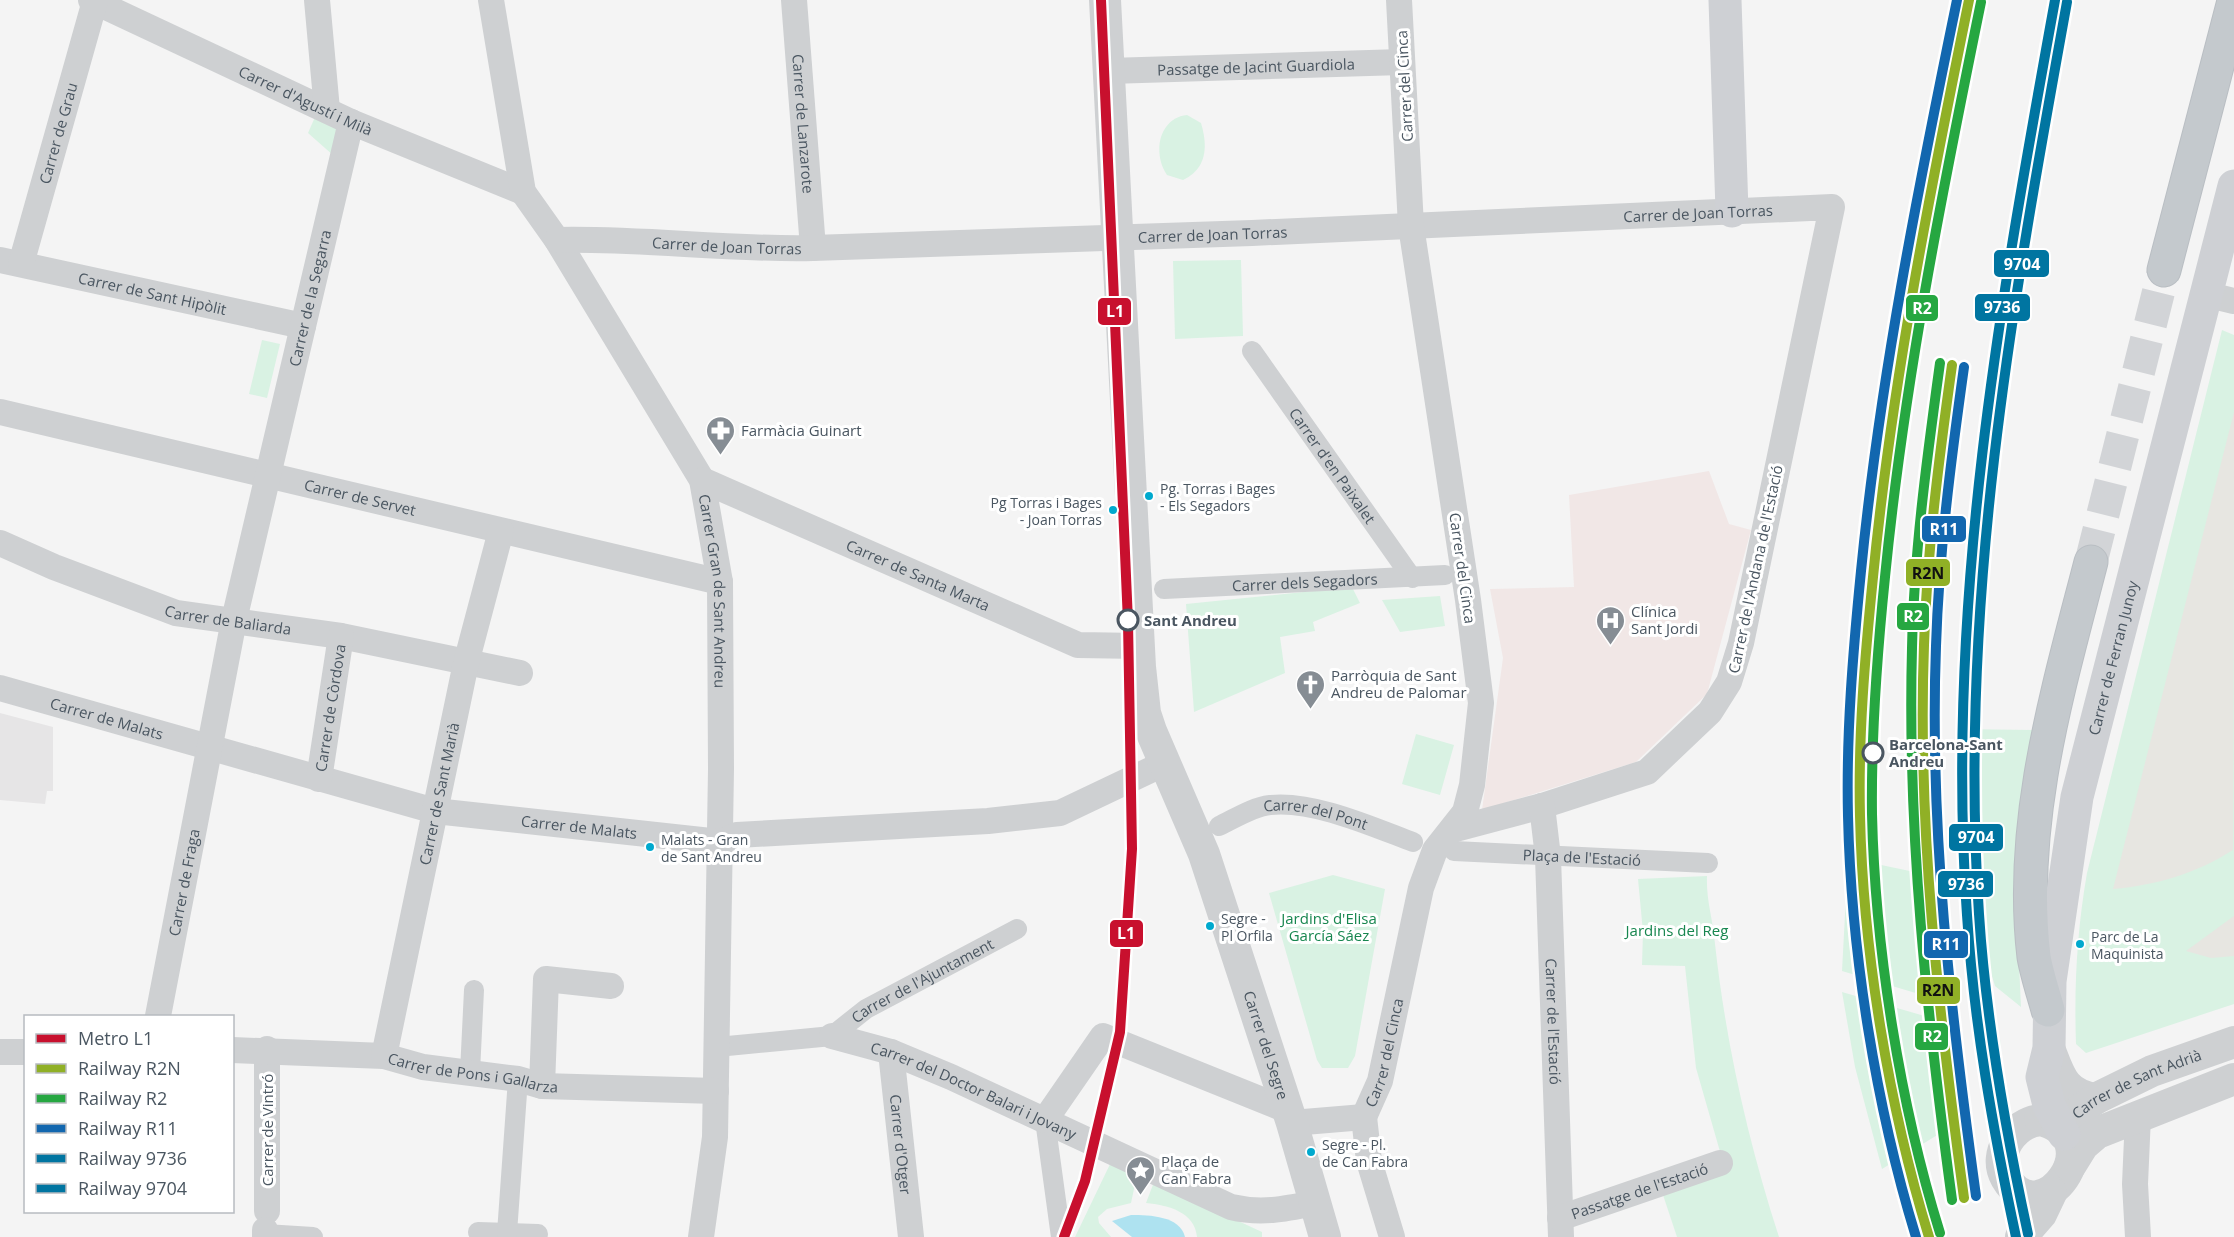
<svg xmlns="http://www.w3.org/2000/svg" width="2234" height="1237" font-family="'Open Sans',sans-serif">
<rect width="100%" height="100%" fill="#f4f4f4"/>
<path fill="#e6e5e6" d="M0,713L53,727V791H47L45,804L0,800Z"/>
<path fill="#f1e7e6" d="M1709,471L1729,524L1751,530L1707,694L1636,762L1482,810L1503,658L1490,589L1574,587L1569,495Z"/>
<path fill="#d9f2e3" d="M1187,115L1201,123C1208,146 1207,169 1183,180L1167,175C1152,153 1159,118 1187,115Z
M315,117L340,129L334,156L308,133Z
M1241,260L1243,336L1175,339L1173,261Z
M2222,330L2234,335V1004L2086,1053L2076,1044C2074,986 2077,930 2087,873Z
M262,340L280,344L267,398L249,394Z
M1352,587L1360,603L1313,622L1315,631L1280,637L1285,673L1194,712L1186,604Z
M1440,596L1445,626L1400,632L1382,600Z
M1957,729L2036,730L2018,942L2021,1007L1995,986L1967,896L1962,868Z
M1416,734L1454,745L1440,795L1402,784Z
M1848,858L1943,878L1949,1003L1842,971Z
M1333,875L1385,889L1355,1056L1348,1068H1322L1317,1060L1269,893Z
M1707,876C1706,901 1713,919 1715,944C1726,1044 1748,1141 1779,1237H1677L1663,1195L1723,1162L1696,1068L1685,966L1642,965L1643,932L1638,879Z
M1972,942L1996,1019L1979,1013Z
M1842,992L1952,1024L1965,1118L1882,1169L1855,1067Z
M1981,1033L2000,1039L2005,1092L1990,1101Z
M1112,1160L1137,1175L1131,1203L1107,1209L1098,1217L1099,1223L1111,1237H1075Z
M1154,1182L1262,1232V1237H1197C1195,1212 1168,1205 1146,1203Z"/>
<path fill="#e7e6e1" d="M2234,412L2233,850C2195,874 2157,885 2113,889Z
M2234,916V956L2211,958L2186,951Z"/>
<path fill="#aee2f0" d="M1131,1215C1150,1215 1180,1216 1185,1237H1132L1112,1221Z"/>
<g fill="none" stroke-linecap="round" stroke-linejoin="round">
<path stroke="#d2d4d7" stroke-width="33" stroke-dasharray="33 16" stroke-linecap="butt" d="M2091,562L2164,270"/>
<defs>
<path id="trunk" d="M2164,270L2234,1
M2048,1010C2043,992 2037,974 2034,957C2018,822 2058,690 2091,562"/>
</defs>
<use href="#trunk" stroke="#b9bec3" stroke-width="35"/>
<g stroke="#ced0d2" stroke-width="20">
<path id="s1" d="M1252,351L1412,578"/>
<path id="s2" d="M1164,589L1445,575"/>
<path id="s3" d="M1219,826C1234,819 1252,807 1270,805C1313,800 1373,827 1413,842"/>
<path id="s4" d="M1454,851L1708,863"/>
<path id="s5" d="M717,1047L832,1036L866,1009L1017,929"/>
<path d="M470,1072L474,990"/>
<path d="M1045,1120L1061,1237"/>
<path d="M478,1232L538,1234"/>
<path d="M507,1233L518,1079"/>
<path d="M265,1234L313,1237"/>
</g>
<g stroke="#ced0d2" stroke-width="26">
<path id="s6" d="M91,0L351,122L523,192"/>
<path d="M317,0L327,110"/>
<path id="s7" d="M491,0L523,192L557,240L702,480L720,582L721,769L715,1137L701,1237"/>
<path id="s8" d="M794,0L813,248"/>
<path id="s9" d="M1109,71L1402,62"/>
<path id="s10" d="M557,240C643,238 727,250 813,248L1252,233L1832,207L1741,643L1729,682L1710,712L1647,772L1542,806L1452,830"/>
<path id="s11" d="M0,260L303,326"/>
<path id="s12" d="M21,264L95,1"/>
<path d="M2205,294L2234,301"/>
<path id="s13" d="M0,412L720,582"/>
<path id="s14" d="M702,480L1078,645L1140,646"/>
<path id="s15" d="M0,543L54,567L176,613L341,636L520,673"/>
<path id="s16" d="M0,688L435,811L720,842L737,835L988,821L1060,813L1163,764"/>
<path id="s17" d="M319,779L341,636"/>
<path id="s18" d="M1542,806L1548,857L1561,1237"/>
<path id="s19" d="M158,1016L234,620L351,122"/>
<path id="s20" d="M832,1036L891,1052L951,1077L1231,1207C1261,1214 1285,1209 1315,1203"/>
<path d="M267,1049V1211"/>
<path id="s21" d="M232,1050L384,1056L423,1067L518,1079L542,1086L716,1091"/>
<path d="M0,1052H26"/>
<path id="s22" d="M891,1052L911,1237"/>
<path id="s23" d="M384,1056L466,663L501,531"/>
<path d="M542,1086L546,979L611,986"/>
<path id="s24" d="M1364,1117L1380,1081L1421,888L1435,850L1465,812L1472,785L1481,703L1468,600L1411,226L1399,0"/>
<path d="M1364,1117L1369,1161L1392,1237"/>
<path d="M1045,1120L1103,1036L1287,1110"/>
<path d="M1292,1123L1364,1117"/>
<path id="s25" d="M1560,1218L1720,1163"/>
<path d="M265,1237V1230"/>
<path d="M2138,1237L2135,1184L2138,1116"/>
</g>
<g stroke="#ced0d2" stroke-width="32">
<path id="s26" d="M1105,0L1140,667L1145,713L1151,731L1204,854L1292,1123L1325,1237"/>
<path d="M2049,1048C2060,1076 2063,1093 2095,1099"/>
<path d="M2040,1120C2114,1138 2040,1237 2006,1178C1992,1153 2014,1123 2040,1120Z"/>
<path id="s27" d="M2040,1120L2072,1116L2095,1099L2152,1071L2234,1042"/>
<path d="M2070,1166L2083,1145L2097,1133L2234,1079"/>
<path d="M2021,1237L2041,1214L2051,1193"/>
</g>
<g stroke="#ced0d4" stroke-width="33">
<path d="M1725,0L1732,211"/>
<path id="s28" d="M2064,1134L2049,1105L2042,1077L2049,1048L2050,981L2077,797L2234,186"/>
</g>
<use href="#trunk" stroke="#c4c9cd" stroke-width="33"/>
<defs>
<path id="rail-1" d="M1952,365C1939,458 1927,551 1924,645C1917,830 1939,1015 1964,1198
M1929,1237C1889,1107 1863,952 1860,816C1858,736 1865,656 1873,577C1892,383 1930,191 1969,0"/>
<path id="rail-2" d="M1940,363C1927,458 1914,552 1912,648C1907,833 1927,1016 1952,1200
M1940,1233C1900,1104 1875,949 1872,814C1871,735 1877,655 1885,577C1904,383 1942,193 1981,2"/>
<path id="rail-3" d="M1964,367C1951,460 1939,552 1936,646C1929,830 1951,1014 1976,1196
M1916,1237C1876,1107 1851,952 1848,816C1846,734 1853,652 1861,571C1880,379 1918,189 1957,0"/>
<path id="rail-4" d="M2016,1237C1993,1130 1974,1024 1967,915C1945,606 2000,303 2055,0"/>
<path id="rail-5" d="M2028,1234C2005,1128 1986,1022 1979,914C1958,603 2012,306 2067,2"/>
</defs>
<use href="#rail-1" stroke="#fff" stroke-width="15"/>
<use href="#rail-2" stroke="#fff" stroke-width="15"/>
<use href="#rail-3" stroke="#fff" stroke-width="15"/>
<use href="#rail-4" stroke="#fff" stroke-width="15"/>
<use href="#rail-5" stroke="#fff" stroke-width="15"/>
<use href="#rail-1" stroke="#90b026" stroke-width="10"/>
<use href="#rail-2" stroke="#26a741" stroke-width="10"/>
<use href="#rail-3" stroke="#1267af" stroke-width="10"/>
<use href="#rail-4" stroke="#0075a1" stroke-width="10"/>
<use href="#rail-5" stroke="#0075a1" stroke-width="10"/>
<defs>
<path id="metro-1" d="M1064,1237L1085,1181L1120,1032L1132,849L1128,622L1101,0"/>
</defs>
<use href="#metro-1" stroke="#fff" stroke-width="15"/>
<use href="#metro-1" stroke="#c8102e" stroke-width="10"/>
</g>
<defs>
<symbol id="pharmacy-pin" viewBox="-11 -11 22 30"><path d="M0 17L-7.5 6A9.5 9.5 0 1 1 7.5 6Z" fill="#868d94" stroke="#fff"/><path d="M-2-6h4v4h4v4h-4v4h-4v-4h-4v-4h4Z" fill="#fff"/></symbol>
<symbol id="hospital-pin" viewBox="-11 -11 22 30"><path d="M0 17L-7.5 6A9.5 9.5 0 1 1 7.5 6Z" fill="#868d94" stroke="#fff"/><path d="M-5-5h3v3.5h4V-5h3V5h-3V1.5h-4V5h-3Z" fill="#fff"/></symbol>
<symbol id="church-pin" viewBox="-11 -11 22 30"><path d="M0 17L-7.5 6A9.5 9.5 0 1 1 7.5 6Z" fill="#868d94" stroke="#fff"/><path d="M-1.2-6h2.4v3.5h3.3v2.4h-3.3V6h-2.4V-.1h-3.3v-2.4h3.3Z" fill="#fff"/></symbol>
<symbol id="sight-pin" viewBox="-11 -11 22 30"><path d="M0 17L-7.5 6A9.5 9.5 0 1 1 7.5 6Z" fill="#868d94" stroke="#fff"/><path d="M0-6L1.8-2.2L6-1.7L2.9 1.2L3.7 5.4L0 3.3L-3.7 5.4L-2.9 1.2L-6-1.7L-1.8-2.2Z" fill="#fff"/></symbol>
</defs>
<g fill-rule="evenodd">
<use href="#pharmacy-pin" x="704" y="414" width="33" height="45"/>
<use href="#hospital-pin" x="1594" y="604" width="33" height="45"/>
<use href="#church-pin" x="1294" y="668" width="33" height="45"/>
<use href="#sight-pin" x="1124" y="1154" width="33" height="45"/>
</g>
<g fill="#00a9ce" stroke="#fff" stroke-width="2">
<circle cx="1149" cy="496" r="5"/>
<circle cx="1113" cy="510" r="5"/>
<circle cx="650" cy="847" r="5"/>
<circle cx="1210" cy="926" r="5"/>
<circle cx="2080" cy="944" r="5"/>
<circle cx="1311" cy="1152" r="5"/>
</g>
<g fill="#fff" stroke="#4a5661" stroke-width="3">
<circle cx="1128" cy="620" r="10"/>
<circle cx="1873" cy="753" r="10"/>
</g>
<g text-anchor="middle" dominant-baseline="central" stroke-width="6" stroke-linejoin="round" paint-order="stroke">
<g font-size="14" fill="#4a5661" stroke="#fff" text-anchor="start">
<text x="1160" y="488">Pg. Torras i Bages<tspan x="1160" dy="17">- Els Segadors</tspan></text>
<text x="1102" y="502" text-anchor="end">Pg Torras i Bages<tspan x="1102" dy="17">- Joan Torras</tspan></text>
<text x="661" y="839">Malats - Gran<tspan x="661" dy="17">de Sant Andreu</tspan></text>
<text x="1221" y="918">Segre -<tspan x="1221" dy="17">Pl Orfila</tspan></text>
<text x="2091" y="936">Parc de La<tspan x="2091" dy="17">Maquinista</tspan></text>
<text x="1322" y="1144">Segre - Pl.<tspan x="1322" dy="17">de Can Fabra</tspan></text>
</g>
<g font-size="15" fill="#4a5661" stroke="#fff">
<text stroke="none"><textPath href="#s9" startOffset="147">Passatge de Jacint Guardiola</textPath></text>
<text transform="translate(1404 86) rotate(-93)">Carrer del Cinca</text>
<text stroke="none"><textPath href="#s6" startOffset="237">Carrer d'Agustí i Milà</textPath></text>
<text stroke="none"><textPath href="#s8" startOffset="124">Carrer de Lanzarote</textPath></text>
<text stroke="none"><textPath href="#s12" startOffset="136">Carrer de Grau</textPath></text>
<text stroke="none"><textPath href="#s10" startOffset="1142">Carrer de Joan Torras</textPath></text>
<text stroke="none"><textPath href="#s10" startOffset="656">Carrer de Joan Torras</textPath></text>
<text stroke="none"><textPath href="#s10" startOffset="170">Carrer de Joan Torras</textPath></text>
<text stroke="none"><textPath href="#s11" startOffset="156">Carrer de Sant Hipòlit</textPath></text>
<text stroke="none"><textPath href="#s19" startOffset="734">Carrer de la Segarra</textPath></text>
<text stroke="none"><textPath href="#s1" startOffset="140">Carrer d'en Paixalet</textPath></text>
<text stroke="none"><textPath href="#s13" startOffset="370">Carrer de Servet</textPath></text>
<text transform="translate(1463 568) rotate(82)">Carrer del Cinca</text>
<text transform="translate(1755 569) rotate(-78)">Carrer de l'Andana de l'Estació</text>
<text stroke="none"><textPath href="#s14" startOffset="236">Carrer de Santa Marta</textPath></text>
<text stroke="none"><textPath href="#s2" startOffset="141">Carrer dels Segadors</textPath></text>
<text stroke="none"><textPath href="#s7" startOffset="646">Carrer Gran de Sant Andreu</textPath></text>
<text stroke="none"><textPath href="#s15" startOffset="242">Carrer de Baliarda</textPath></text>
<text stroke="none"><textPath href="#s28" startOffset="488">Carrer de Ferran Junoy</textPath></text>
<text stroke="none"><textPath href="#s17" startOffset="72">Carrer de Còrdova</textPath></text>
<text stroke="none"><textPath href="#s16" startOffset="111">Carrer de Malats</textPath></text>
<text stroke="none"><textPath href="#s23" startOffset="268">Carrer de Sant Marià</textPath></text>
<text stroke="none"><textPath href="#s3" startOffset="102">Carrer del Pont</textPath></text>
<text stroke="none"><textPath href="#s16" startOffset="597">Carrer de Malats</textPath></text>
<text stroke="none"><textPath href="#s4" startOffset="128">Plaça de l'Estació</textPath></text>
<text stroke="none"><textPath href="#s19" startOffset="136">Carrer de Fraga</textPath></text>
<text stroke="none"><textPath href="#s5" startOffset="222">Carrer de l'Ajuntament</textPath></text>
<text stroke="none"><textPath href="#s18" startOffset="216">Carrer de l'Estació</textPath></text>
<text stroke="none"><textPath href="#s26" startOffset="1068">Carrer del Segre</textPath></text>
<text stroke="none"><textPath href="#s24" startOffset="68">Carrer del Cinca</textPath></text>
<text stroke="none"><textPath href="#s21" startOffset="243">Carrer de Pons i Gallarza</textPath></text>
<text stroke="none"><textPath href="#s27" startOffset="105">Carrer de Sant Adrià</textPath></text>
<text stroke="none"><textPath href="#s20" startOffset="152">Carrer del Doctor Balari i Jovany</textPath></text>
<text transform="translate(267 1130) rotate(-90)">Carrer de Vintró</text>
<text stroke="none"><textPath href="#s22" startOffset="93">Carrer d'Otger</textPath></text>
<text stroke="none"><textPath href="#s25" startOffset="84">Passatge de l'Estació</textPath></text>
</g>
<g font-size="15" fill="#4a5661" stroke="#fff" text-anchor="start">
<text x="741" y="430">Farmàcia Guinart</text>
<text x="1631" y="611">Clínica<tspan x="1631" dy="17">Sant Jordi</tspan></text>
<text x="1331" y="675">Parròquia de Sant<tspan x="1331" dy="17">Andreu de Palomar</tspan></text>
<text x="1161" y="1161">Plaça de<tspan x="1161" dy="17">Can Fabra</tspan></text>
</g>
<g font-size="15" font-weight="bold" fill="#4a5661" stroke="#fff" text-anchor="start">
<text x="1144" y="620">Sant Andreu</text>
<text x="1889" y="744">Barcelona-Sant<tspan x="1889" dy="17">Andreu</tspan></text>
</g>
<g font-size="15" fill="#17864f" stroke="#fff">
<text x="1329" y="918">Jardins d'Elisa<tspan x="1329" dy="17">García Sáez</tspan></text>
<text x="1677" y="930">Jardins del Reg</text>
</g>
</g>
<g stroke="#fff" stroke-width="2">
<rect x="1993" y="249" width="57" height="29" rx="6" fill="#0075a1"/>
<rect x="1974" y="293" width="57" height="29" rx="6" fill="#0075a1"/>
<rect x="1905" y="294" width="34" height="28" rx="6" fill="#26a741"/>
<rect x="1097" y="297" width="35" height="29" rx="6" fill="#c8102e"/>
<rect x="1921" y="515" width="46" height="28" rx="6" fill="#1267af"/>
<rect x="1905" y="558" width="46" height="29" rx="6" fill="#90b026"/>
<rect x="1896" y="602" width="34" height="29" rx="6" fill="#26a741"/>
<rect x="1948" y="823" width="56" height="29" rx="6" fill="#0075a1"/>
<rect x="1937" y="870" width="57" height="28" rx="6" fill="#0075a1"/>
<rect x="1109" y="919" width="35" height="29" rx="6" fill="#c8102e"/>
<rect x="1923" y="930" width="46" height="29" rx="6" fill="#1267af"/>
<rect x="1916" y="976" width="45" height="29" rx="6" fill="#90b026"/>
<rect x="1914" y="1022" width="35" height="29" rx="6" fill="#26a741"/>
</g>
<g font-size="16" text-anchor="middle" font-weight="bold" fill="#fff">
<text x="2022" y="270">9704</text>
<text x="2002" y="313">9736</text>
<text x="1922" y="314">R2</text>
<text x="1115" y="317">L1</text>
<text x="1944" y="535">R11</text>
<text x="1913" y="622">R2</text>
<text x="1976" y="843">9704</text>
<text x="1966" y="890">9736</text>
<text x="1126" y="939">L1</text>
<text x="1946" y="950">R11</text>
<text x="1932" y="1042">R2</text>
</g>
<g font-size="16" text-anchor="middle" font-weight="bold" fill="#111">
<text x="1928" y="579">R2N</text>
<text x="1938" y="996">R2N</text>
</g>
<rect x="24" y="1015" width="210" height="198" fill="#ffffff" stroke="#b7bbc0" stroke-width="1.5"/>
<rect x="36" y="1034" width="30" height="9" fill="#c8102e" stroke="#b7bbc0" stroke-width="1.5"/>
<text x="78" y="1045" font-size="18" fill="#4a5661">Metro L1</text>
<rect x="36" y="1064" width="30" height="9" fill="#90b026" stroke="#b7bbc0" stroke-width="1.5"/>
<text x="78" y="1075" font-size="18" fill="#4a5661">Railway R2N</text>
<rect x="36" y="1094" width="30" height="9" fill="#26a741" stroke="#b7bbc0" stroke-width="1.5"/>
<text x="78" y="1105" font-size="18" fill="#4a5661">Railway R2</text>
<rect x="36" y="1124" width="30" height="9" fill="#1267af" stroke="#b7bbc0" stroke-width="1.5"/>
<text x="78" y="1135" font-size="18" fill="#4a5661">Railway R11</text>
<rect x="36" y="1154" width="30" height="9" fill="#0075a1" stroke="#b7bbc0" stroke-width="1.5"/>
<text x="78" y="1165" font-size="18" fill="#4a5661">Railway 9736</text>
<rect x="36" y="1184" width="30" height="9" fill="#0075a1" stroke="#b7bbc0" stroke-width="1.5"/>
<text x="78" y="1195" font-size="18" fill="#4a5661">Railway 9704</text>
</svg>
